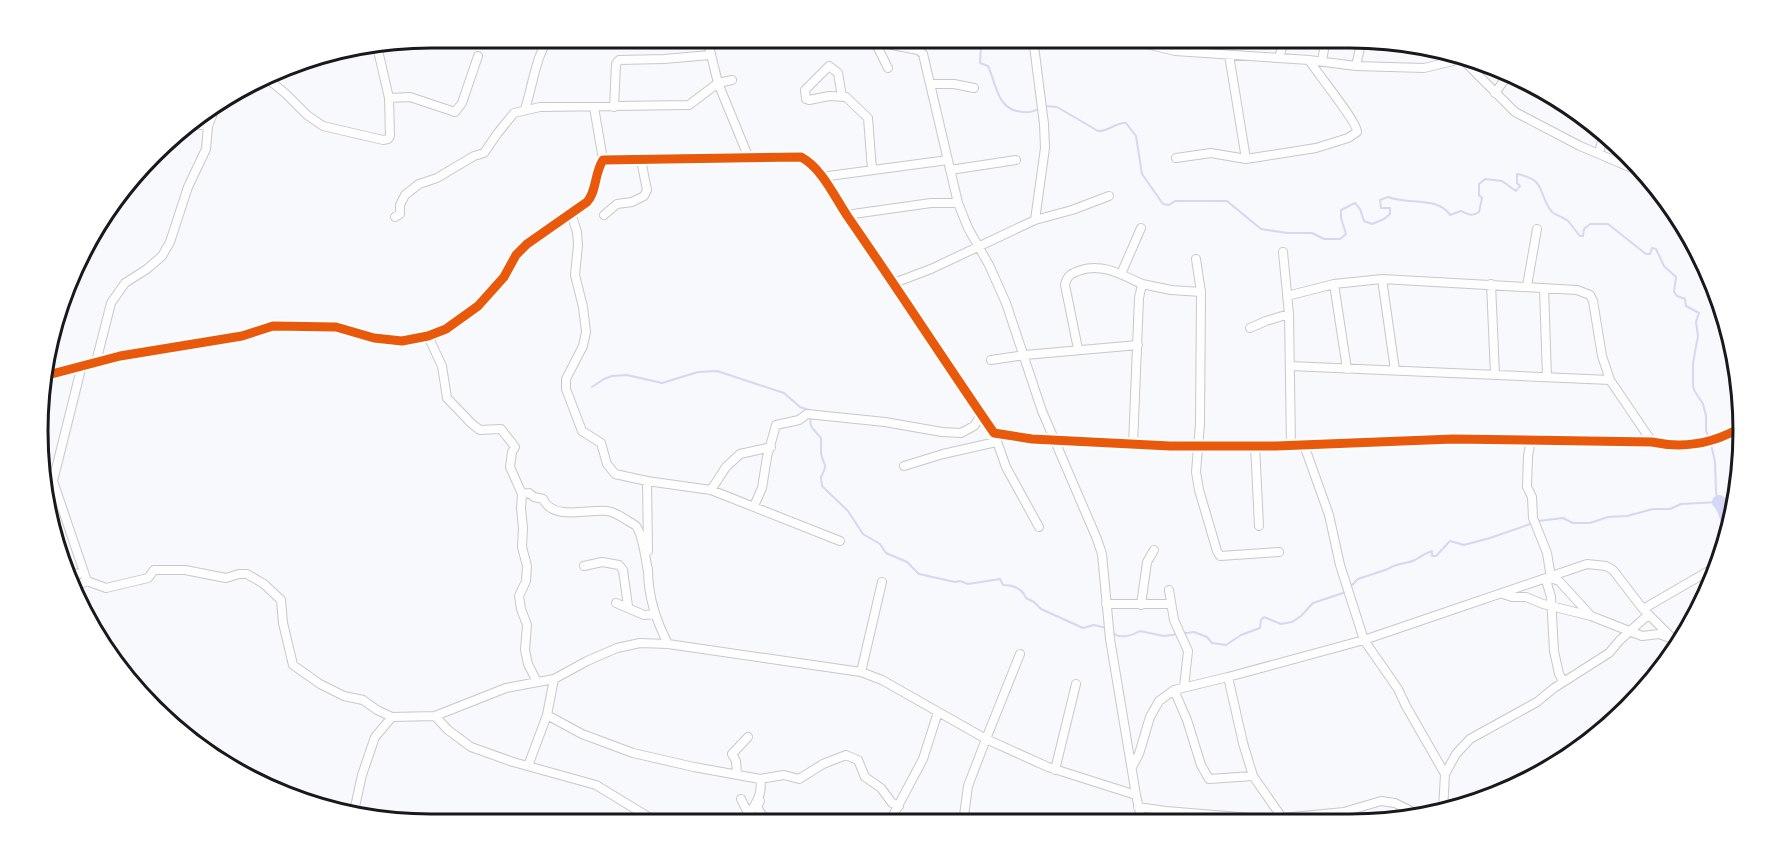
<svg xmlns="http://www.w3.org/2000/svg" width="1781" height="862" font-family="Georgia,serif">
<rect width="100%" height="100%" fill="#f8f9fd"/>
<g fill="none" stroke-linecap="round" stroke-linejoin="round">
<path stroke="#d6d6f5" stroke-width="2" d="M949,38L952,40L958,38
M967,38L981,45L980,63L988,66C996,83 997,107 1017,111C1027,113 1031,113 1040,108
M1045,106L1057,107L1098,131C1109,132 1115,122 1126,123L1136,136L1142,174L1163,204L1169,205L1175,201H1227L1261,229L1287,233H1312L1324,239H1340L1346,234L1341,218V210L1355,203L1360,209L1364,221L1372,224L1384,219L1390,214V208H1381L1380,200L1388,197C1407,205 1438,196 1450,215L1461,211C1467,214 1472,217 1479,212L1482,198L1479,195V184L1485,179L1502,181L1516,191L1520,186L1517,183V174C1548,180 1537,194 1552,212C1557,216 1564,217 1568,221C1572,226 1576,231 1580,236H1583L1584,229L1590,224H1608L1646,254H1650L1652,248L1656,249L1664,266L1676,277L1674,292L1677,296L1685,299L1686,306L1699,313L1696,322L1698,336L1693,363V385L1694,390L1703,404L1706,416V431L1709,438
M592,387L604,379L612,376L627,375L662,383L698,372L717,371L784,393L800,407L812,411
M811,417C808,428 816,431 821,438C821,443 821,449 821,453C823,467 829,461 821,477L822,486L848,511L863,534L880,544L886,553L907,562L919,574L955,582L960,581L968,584L1000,579L1003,585C1013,585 1022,588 1026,598L1034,602L1041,609L1083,628L1094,625L1106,628
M1538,521L1563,518L1573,523H1590L1608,517L1627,516L1653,509H1670L1681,504L1719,502L1716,493L1715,462L1711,444
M1350,587L1358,579L1388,569C1395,563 1407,564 1415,560C1422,556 1425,553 1432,551V556H1436L1450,541L1464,545L1490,538L1533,523
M1113,633C1120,639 1132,636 1140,631L1164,636L1194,632L1207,637L1212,643L1226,645L1241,635L1260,628L1261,620L1264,617L1281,624L1292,622L1301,616L1313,603L1346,592"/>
<path stroke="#d6d6f5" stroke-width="14" d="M1719,502C1727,510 1725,519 1731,525"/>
<defs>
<path id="street" d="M707,38L718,83L748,156
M1033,38L1044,124L1045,148L1035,220
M1122,38L1175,51L1309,60L1356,66L1424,68L1453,61L1460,55
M1196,52V38
M1229,55L1246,159
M1459,56L1515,112L1580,146L1646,174
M1279,58L1285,38
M1322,61L1326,38
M1356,66L1362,39
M888,68L876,44L877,42L918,50L923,54L958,203L968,228L989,265L1006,303L1042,411L1097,539L1102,554L1110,639L1136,795L1142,822
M267,78L286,94L307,115L323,126L383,140L388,139L390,136L389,98L377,46
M931,84H954L974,88
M1495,93L1510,72
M842,97L838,73L829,66L805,90L806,99L809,100L829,96L846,97L868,118L872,170
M389,98L410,97L455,112L462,103L478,56
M594,107L603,160
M614,107L616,64L619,60L664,59L710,55
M525,109C533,85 535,58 549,38
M188,123L208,126L216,106
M1599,153L1604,133
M1176,158L1211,153L1246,159L1316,148L1348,138L1357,132C1358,123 1317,73 1309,60
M950,170L1016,160
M821,177L948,160
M571,213L577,232L578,245L575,275L583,307L586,332L583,346L566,379V389L582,431L601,443L607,464L615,474L647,481L711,490L840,541
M604,215L617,204L632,202L644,196L647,190L641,160
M846,215L931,203H958
M395,217L400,214V205L405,195L419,184L437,178L474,156L484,153L497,134L514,113L540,107L689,105L718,83L732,80
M1283,252L1289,314L1291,445
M1196,259L1201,292L1200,424L1196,472L1199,490L1217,551L1220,556L1279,552
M1121,274L1141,228
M1382,279L1395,370
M894,283L931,269L1035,220L1072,210L1109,196
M1142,284L1171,290L1201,292
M1334,284L1347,369
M1491,284L1495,375
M1527,286L1537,229
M1544,288L1547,377
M1287,296L1334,284L1382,279L1577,290L1590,295L1593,301L1602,356L1610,380
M1250,328L1266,321L1289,314
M428,336L442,366L447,398L472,424L480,430L501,429L515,447L512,452L510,467L522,494L521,508L523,528L522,547L527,566L526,581L519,596L521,609L527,625L525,650L528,664L537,682
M1078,349L1065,285C1067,275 1072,273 1081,270C1103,263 1122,275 1142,284L1139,298L1133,445
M991,360L1025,355L1138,345
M96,362L111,303L125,283L147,269L162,256L170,242L188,187L206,149L208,126
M82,365L53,481L87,581L106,588L148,578L154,570H185L226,578L239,574H247L264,584L281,600L283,623L293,665L320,684L344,696L363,700L377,710L392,717
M1290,366L1610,380L1652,442
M44,376L120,356L242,336L273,326L336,327L374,338L402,341L428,336L446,329L478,306L504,277L516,255L527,244L587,202C597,191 594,174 603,160L801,157C822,168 835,198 848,217C898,289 945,362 994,433L1032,439L1170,446H1276L1453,439L1652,442C1685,449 1714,444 1743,426
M994,433L1006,467L1039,527
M1531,440L1528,456L1527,487L1532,497L1533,518L1547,553L1551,578L1559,581L1591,616L1642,636L1659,634L1673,639L1681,638
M1304,445L1329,515L1340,565L1364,640L1398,689L1406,706L1445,774
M1255,446L1259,526
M904,466L943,454L996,442
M647,481L648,551
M42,487L53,481
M711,490L726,467L740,454L771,447
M522,494L529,493L534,497L543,499C553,521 588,509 607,511C615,512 622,517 628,521C631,523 634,524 636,526C643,535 646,561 648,572
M754,506L762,488L767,457L776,425L799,420L807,414L885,422L942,432L961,433L974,426L981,415
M584,566L602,562L619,565L623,570L628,606
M648,569C648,597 656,620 668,644
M68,573L84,574
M1546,580L1551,597L1554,651L1559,674L1563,681
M73,587L87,581
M1169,590L1174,620L1188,651L1184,687
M1503,594L1512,597H1526L1543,604L1591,616
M616,603L644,615L655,614
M1106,604H1171
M1141,605L1147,562L1154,550
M1643,609L1719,565
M861,672L882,582
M1228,677L1243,743L1253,776L1283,819
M554,679L547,715L582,734L633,753L694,767L760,779L784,775L799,779L823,764L846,755L858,760L865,777L881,788L892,803L899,806
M1174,690L1187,720L1201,765L1209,779L1253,776
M435,716L448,730L471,747L513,762L596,785L660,824
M392,717L435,716L506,688L554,679L587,661L617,648L640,643L668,644L861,672L882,680L986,739L1020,654
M528,766L547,715
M1132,767L1139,754L1150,717L1159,701L1174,690L1228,677L1364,640L1587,564L1606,566L1613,570L1643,609L1678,644
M1055,770L1076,684
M737,774L736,761L732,754L748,737
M741,799L747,811L749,823
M760,801L757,807L762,815L773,823
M1138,807L1166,811L1251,818H1282L1344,812L1381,801L1395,803L1421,816
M1443,810L1445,774L1456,754L1470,739L1537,702L1554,688L1609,653L1620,640L1648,615
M748,814C757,804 763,792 760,779
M353,816L362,775L375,737L392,717
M889,823L923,759L938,712
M963,823L968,786L986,739L1048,767L1136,795"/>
</defs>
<use href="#street" stroke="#c8c8cc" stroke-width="10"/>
<use href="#street" stroke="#fefeff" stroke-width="8"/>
<defs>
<path id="cycleway" d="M44,376L120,356L242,336L273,326L336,327L374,338L402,341L428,336L446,329L478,306L504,277L516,255L527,244L587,202C597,191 594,174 603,160L801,157C822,168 835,198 848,217C898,289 945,362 994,433L1032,439L1170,446H1276L1453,439L1652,442C1685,449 1714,444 1743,426"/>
</defs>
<use href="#cycleway" stroke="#fff" stroke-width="13"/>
<use href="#cycleway" stroke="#e8590c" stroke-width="9"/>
</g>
<path d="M0 0H1781V862H0ZM431 48H1350A383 383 0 0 1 1733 431V431A383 383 0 0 1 1350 814H431A383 383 0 0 1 48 431V431A383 383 0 0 1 431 48Z" fill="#fff" fill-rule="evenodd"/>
<path fill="none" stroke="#19191d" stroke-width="3" d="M431 48H1350A383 383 0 0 1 1733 431V431A383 383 0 0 1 1350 814H431A383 383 0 0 1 48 431V431A383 383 0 0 1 431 48Z"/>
</svg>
